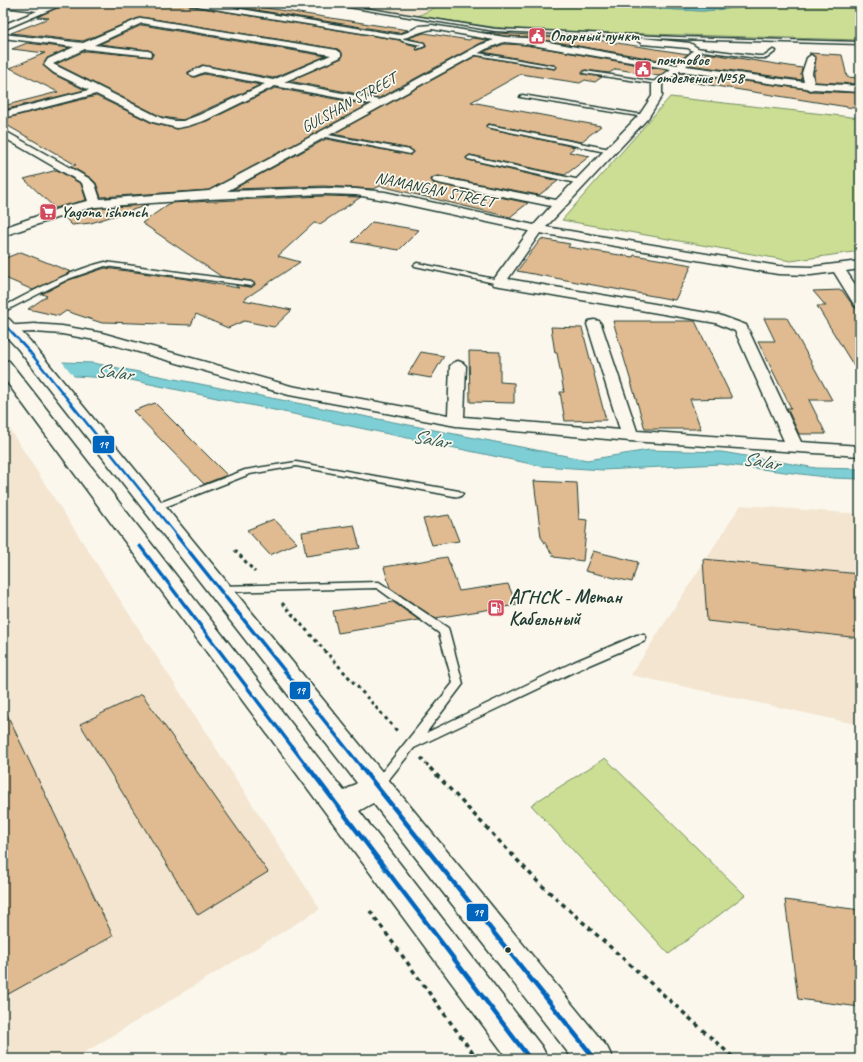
<svg xmlns="http://www.w3.org/2000/svg" width="863" height="1062" font-family="Caveat,sans-serif">
<rect width="100%" height="100%" fill="#fbf7ec"/>
<filter id="ink" filterUnits="userSpaceOnUse"><feTurbulence type="fractalNoise" baseFrequency=".025" numOctaves="2"/><feDisplacementMap in="SourceGraphic" scale="8" xChannelSelector="R" yChannelSelector="G"/><feConvolveMatrix kernelMatrix="1 2 1 2 8 2 1 2 1" color-interpolation-filters="sRGB"/></filter>
<g filter="url(#ink)">
<path fill="#f3e5d0" d="M333,3H444L418,16Z
M3,419L320,909L74,1059H3Z
M741,505L860,514V725L631,675Z"/>
<path fill="#cbde93" stroke="#758e64" d="M444,3H595L615,7L703,11L789,3H860V40L542,31L493,27L418,16Z
M670,97L860,118V251L791,261L562,220Z
M605,758L745,895L669,954L531,805Z"/>
<path fill="#7dced5" stroke="#579495" d="M595,3H789L703,11L615,7Z
M62,362L93,363L587,460L649,450L722,452L816,468L860,469V479L833,478L720,464L603,470L541,466L126,379L74,376L3,384V370Z"/>
<path fill="#fbf7ec" d="M61,360L75,378L3,386V368Z"/>
<path fill="#e0ba90" stroke="#1f3d34" d="M67,3H185L190,6L400,40L402,42L416,46V49L418,50L426,47L425,43L408,38L424,33L469,40L472,38L488,40L479,44L379,98L289,81L342,58V53L337,49L141,17L83,41L11,33L49,18L37,17Z
M213,3H234L408,30L399,33Z
M142,25L326,56L273,78L202,65L188,72V74L195,77L204,74L260,85L183,120L162,117L56,64L85,51L152,57L153,53L148,50L100,44Z
M482,32L576,38L578,37L688,54L677,63L526,37L505,36Z
M27,43L69,48L47,58L43,65L53,74L85,90L3,110V106L58,92L10,68L45,53L12,49Z
M504,44L526,45L667,70L659,76L616,69L609,73L585,70L582,74L602,77L595,82L585,80L580,83L521,74L471,102L601,126L581,142L489,124L486,125L487,128L575,147L569,152L590,156L565,175L470,155L466,158L468,160L558,181L539,195L438,176L431,179L433,183L438,184L528,203L510,217L380,186L374,189L324,186L233,189L326,139L411,155L414,152L410,149L333,134L476,56L554,69L557,68L554,65L483,52Z
M706,53L802,68L801,73L802,80L689,65L699,56H702Z
M809,53L842,55L847,77L860,78V84L815,82L814,73V70H816L815,66L816,58Z
M680,73L806,89L810,91L860,93V109L672,79Z
M275,88L368,105L209,190L101,197L96,183L91,178L70,166L76,165L3,123V119L96,96L152,123L177,129L207,121Z
M57,170L81,184L86,200L55,208L24,179Z
M324,196L361,197L320,224L314,223L278,256L300,262L243,300L292,310L274,327L244,321L228,328L196,314L191,325L105,322L102,323L66,311L59,316L28,309L47,296L42,294L69,280L105,268L187,279L239,288L235,285L252,287L255,284L251,281L222,277L142,223L170,203Z
M148,205L91,223L72,225L64,217L95,208Z
M372,222L419,230L399,250L352,242Z
M541,239L570,244L568,247L633,257L634,255L692,265L675,300L517,271Z
M21,252L71,272L33,290L3,277V259Z
M842,290L854,307L860,311V376L817,306H826L813,291Z
M764,318H787L832,400H809L826,434H799L787,408H791L758,341H775Z
M613,321H695L732,398L690,399L701,429H645Z
M551,327L582,328L606,420L565,421L560,392H564L557,353H555Z
M469,351L500,352V382L514,383V403L470,402Z
M421,352L444,356L431,378L408,374Z
M155,403L227,475L204,484L133,411Z
M534,481L577,483L579,519L587,520L583,561L554,557L541,537Z
M449,515L459,541L432,545L423,519Z
M274,519L297,543L270,555L247,530Z
M354,525L360,548L306,556L302,532Z
M593,551L638,562L632,582L585,571Z
M447,557L459,591L508,584L517,605L435,618L390,588L384,567Z
M703,559L860,574V638L707,621Z
M393,602L419,620L338,633L333,611Z
M142,694L268,872L198,915L80,724Z
M3,706L113,936L3,997Z
M785,900L860,910V1007L798,999Z"/>
<g fill="none" stroke-linecap="round" stroke-linejoin="round">
<defs>
<path id="service" d="M324,3H333L495,29L677,37L860,42V44L677,39L495,31Z
M398,36L404,39L424,43L425,46L417,49V47L421,45L402,41Z
M696,48L758,56H765L773,50L776,51L767,58H758L695,50Z
M472,52L554,66L556,67L554,68L471,54Z
M585,71L657,82L659,83L657,84L583,73Z
M522,95L644,115L646,116L644,117L520,97Z
M489,125L610,149L613,151L610,153L487,127V126Z
M323,134L410,150L413,152L410,154L321,136V134Z
M470,156L580,180L583,182L580,184L468,159L467,158Z
M105,262L251,282L254,284L251,286L105,266L68,279L3,312V307C36,290 68,271 105,262Z
M417,263L499,280L502,282L499,284L415,266L414,265Z
M296,462L459,491L463,494L459,497L296,466L250,474L157,510L154,511L150,508L151,506L245,470Z
M379,582L448,628L449,631L463,684L426,733L574,662L637,635H645L646,638L645,641L582,668L414,748L382,788L378,790L374,788L372,785L374,782L453,683L439,633L377,588L220,592L215,589L220,586Z"/>
<path id="minor" d="M3,3L46,7L56,3H66L3,30V25L37,11L3,7Z
M186,3H204L399,35L408,32L419,26L432,25L505,37L526,38L677,65L693,51L688,48L642,44L638,41L642,38L690,43L702,51L686,66L804,82L802,73L807,58L811,55L815,58L812,73L814,83L860,86V92L814,89L810,90L806,88L680,71L662,84V96L648,118L546,227L778,266L811,267L860,261V269L846,271L860,292V307L855,306L834,272L811,275L778,274L540,233L508,279L719,315L746,325L801,442L860,446V456L630,441L456,426L289,395L100,341L62,334L34,332L11,333L3,335V326L34,324L62,326L102,333L291,386L448,415L450,366L453,363L458,361L463,363L466,366L464,417L620,430L587,324L589,321L594,320L599,321L601,324L637,431L784,441L735,331L716,323L494,285L492,282L529,231L385,200L356,195L324,194L209,199L95,207L74,212L3,236V228L66,206L88,201L82,183L3,137V130L90,179L95,184L100,199L209,191L372,104L275,86L206,120L188,126L177,128L153,122L96,94L3,118V112L89,90L54,73L44,65L48,59L74,47L3,38V34L83,43L141,18L337,50L341,53V57L284,82L379,100L480,45L494,40L432,29C421,31 410,37 399,39L190,5ZM142,23L331,55L273,80L203,66L189,73L191,75L194,76L204,72L265,84L199,115L183,121H174L161,118L53,64L85,49L151,56L152,54L151,52L148,51L94,45ZM504,42L526,44L671,69L652,83V96L640,114L556,200L438,177L434,178L432,180L434,182L438,183L551,206L534,225L385,192L356,189L324,188L227,191L486,49Z"/>
<path id="secondary" d="M3,318L9,319L30,341L607,1047L613,1059H573L373,803L359,811L542,1047L548,1059H508L3,377V360L9,361L344,791L357,783L18,349L3,333Z"/>
</defs>
<use href="#service" stroke="#1f3d34" stroke-width="3"/>
<use href="#minor" stroke="#1f3d34" stroke-width="3"/>
<use href="#secondary" stroke="#1f3d34" stroke-width="3"/>
<path stroke="#1f3d34" stroke-width="3" stroke-dasharray="3.5 3.5" stroke-linecap="butt" d="M235,550L255,572
M282,603L399,733
M421,758L431,769"/>
<path stroke="#1f3d34" stroke-width="3.5" stroke-dasharray="4.5 4.5" stroke-linecap="butt" d="M430,768L538,882L735,1059
M370,911L477,1059"/>
<use href="#service" fill="#fbf7ec" fill-rule="evenodd"/>
<use href="#minor" fill="#fbf7ec" fill-rule="evenodd"/>
<use href="#secondary" fill="#fbf7ec" fill-rule="evenodd"/>
<defs>
<path id="bus-1-far3" d="M3,323L30,352"/>
<path id="bus-1-far2" d="M29,351L177,536"/>
<path id="bus-1-far1" d="M176,535L363,769
M140,546L309,769"/>
<path id="bus-1" d="M309,768L530,1059
M362,768L595,1059"/>
</defs>
<use href="#bus-1-far3" stroke="#fbf7ec" stroke-width="4"/>
<use href="#bus-1-far2" stroke="#fbf7ec" stroke-width="5"/>
<use href="#bus-1-far1" stroke="#fbf7ec" stroke-width="6"/>
<use href="#bus-1" stroke="#fbf7ec" stroke-width="8"/>
<use href="#bus-1-far3" stroke="#0065bd" stroke-width="2"/>
<use href="#bus-1-far2" stroke="#0065bd" stroke-width="2.5"/>
<use href="#bus-1-far1" stroke="#0065bd" stroke-width="3.5"/>
<use href="#bus-1" stroke="#0065bd" stroke-width="4.5"/>
</g>
</g>
<defs>
<symbol id="civic-square" viewBox="-11 -11 22 22"><rect x="-9" y="-9" width="18" height="18" rx="4" fill="#d1495b" stroke="#fbf7ec"/><path d="M-.6-6.5H3V-4.5H.6V-3L4-1V1h2V6H-6V1h2V-1L-.6-3ZM-1.2 2.5V6h2.4V2.5Z" fill="#fff"/></symbol>
<symbol id="supermarket-square" viewBox="-11 -11 22 22"><rect x="-9" y="-9" width="18" height="18" rx="4" fill="#d1495b" stroke="#fbf7ec"/><path d="M-6-5.5h2.5l.6 2H6L4.5 2H-2.5L-4.4-4H-6ZM-1.5 3.2a1.3 1.3 0 1 0 .1 0ZM3 3.2a1.3 1.3 0 1 0 .1 0Z" fill="#fff"/></symbol>
<symbol id="fuel-square" viewBox="-11 -11 22 22"><rect x="-9" y="-9" width="18" height="18" rx="4" fill="#d1495b" stroke="#fbf7ec"/><path d="M-5.5-6h7V0h2V4h1.3V-2.5L3-4.5l.8-.8L6-3V5H2.5V1h-1V6h-7ZM-4.2-4.7v3.2H.2V-4.7Z" fill="#fff"/></symbol>
</defs>
<g fill-rule="evenodd">
<use href="#civic-square" x="527" y="26" width="20" height="20"/>
<use href="#civic-square" x="633" y="59" width="20" height="20"/>
<use href="#supermarket-square" x="38" y="202" width="20" height="20"/>
<use href="#fuel-square" x="486" y="598" width="20" height="20"/>
</g>
<circle fill="#1f3d34" stroke="#fbf7ec" stroke-width="1.5" cx="508" cy="950" r="3.5"/>
<g text-anchor="middle" dominant-baseline="central" stroke-width="3.5" stroke-linejoin="round" paint-order="stroke">
<g font-size="16" font-weight="bold" fill="#1f3d34" stroke="#fbf7ec" text-anchor="start">
<text x="550" y="36">Опорный пункт</text>
<text x="656" y="60">почтовое<tspan x="656" dy="18">отделение №58</tspan></text>
<text x="61" y="212">Yagona ishonch</text>
</g>
<g font-size="16" fill="#1f3d34" stroke="#fbf7ec">
<text transform="translate(349 103) rotate(-29)">GULSHAN STREET</text>
<text transform="translate(435 190) rotate(12)">NAMANGAN STREET</text>
</g>
<g font-size="19" font-weight="bold" fill="#1f3d34" stroke="#fbf7ec" text-anchor="start">
<text x="509" y="597">АГНСК - Метан<tspan x="509" dy="22">Кабельный</tspan></text>
</g>
<g font-size="20" font-style="italic" fill="#325a54" stroke="#fbf7ec">
<text transform="translate(114 372) rotate(7)">Salar</text>
<text transform="translate(431 439) rotate(11)">Salar</text>
<text transform="translate(761 461) rotate(10)">Salar</text>
</g>
</g>
<g stroke="#fbf7ec" stroke-width="1.5">
<rect x="92" y="435" width="23" height="19" rx="4" fill="#0065bd"/>
<rect x="289" y="681" width="22" height="19" rx="4" fill="#0065bd"/>
<rect x="466" y="903" width="23" height="19" rx="4" fill="#0065bd"/>
</g>
<g font-size="11" text-anchor="middle" font-weight="bold" fill="#fff">
<text x="103" y="448">19</text>
<text x="300" y="694">19</text>
<text x="478" y="916">19</text>
</g>
<rect width="863" height="1062" fill="none" stroke="#fbf7ec" stroke-width="16"/>
<rect x="8" y="8" width="847" height="1046" fill="none" stroke="#1f3d34" stroke-width="1.5" filter="url(#ink)"/>
</svg>
